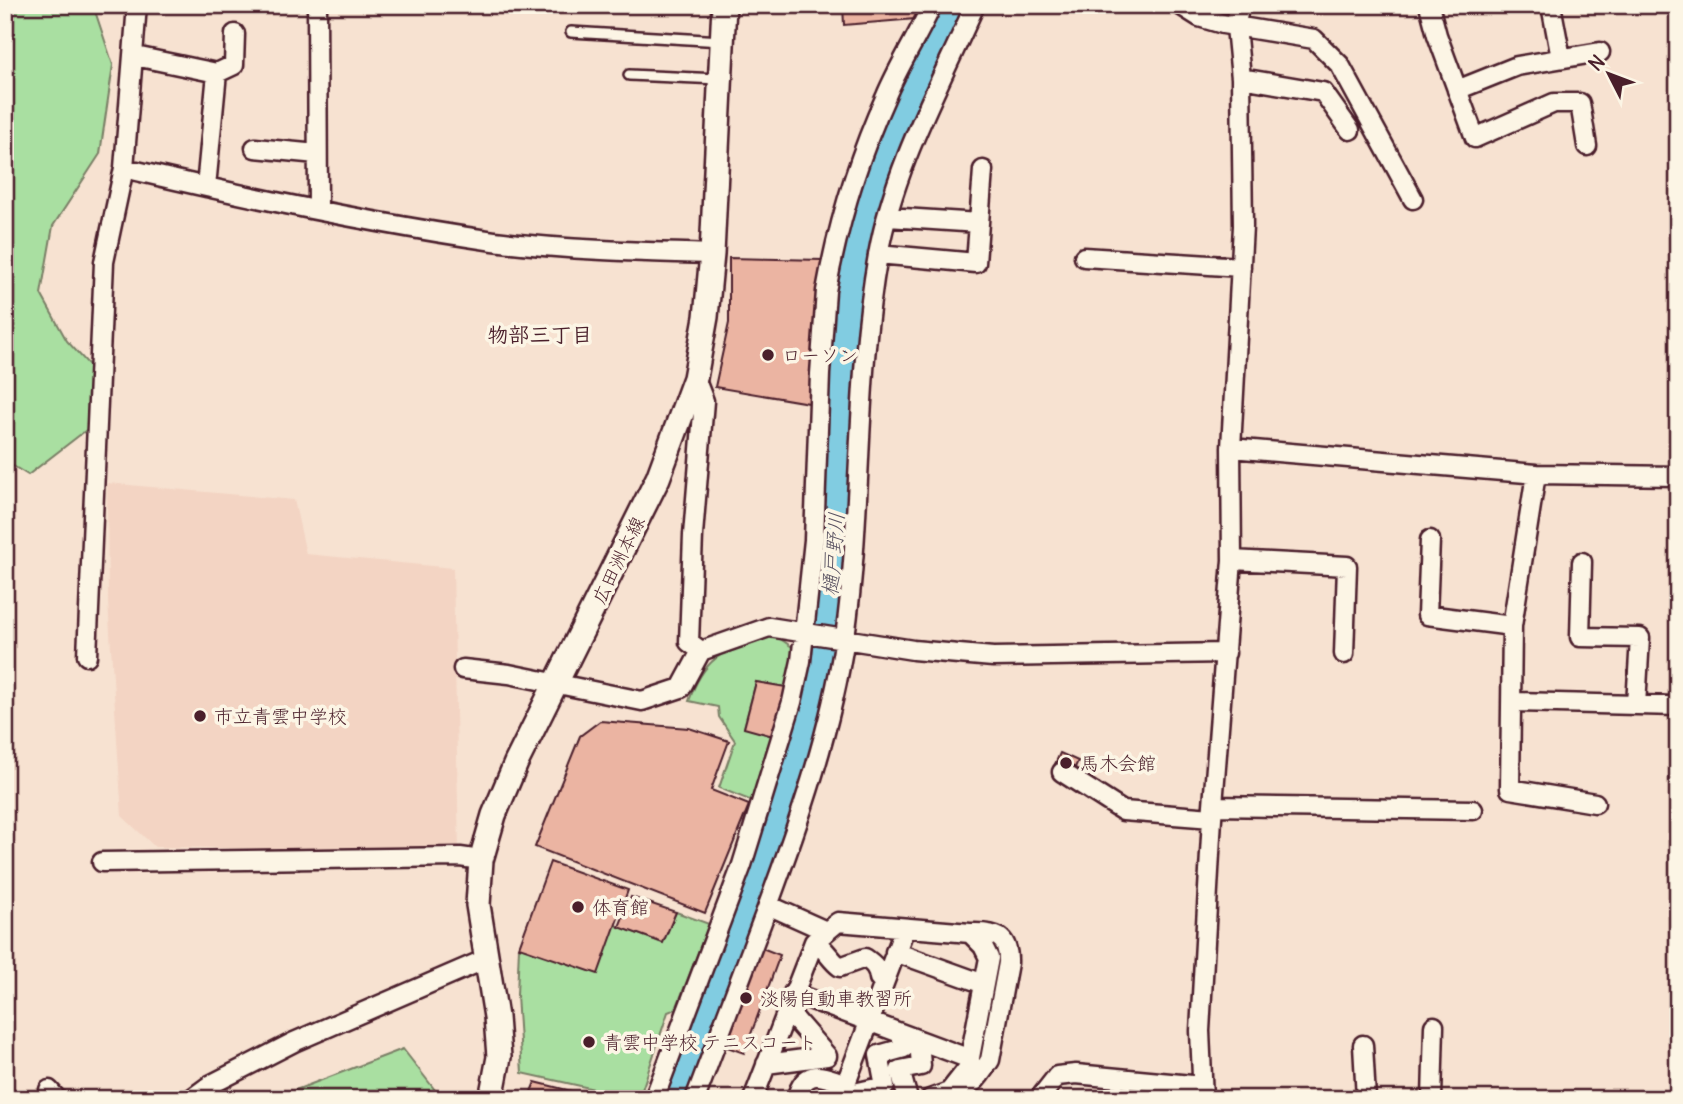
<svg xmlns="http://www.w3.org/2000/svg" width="1683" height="1104" font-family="Delius,'Klee One',sans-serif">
<rect width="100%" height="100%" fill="#f7e2d1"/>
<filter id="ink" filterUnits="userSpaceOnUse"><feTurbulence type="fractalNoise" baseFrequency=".0143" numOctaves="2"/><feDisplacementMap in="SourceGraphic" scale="14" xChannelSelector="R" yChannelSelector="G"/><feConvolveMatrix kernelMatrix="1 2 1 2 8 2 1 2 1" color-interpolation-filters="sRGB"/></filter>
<g filter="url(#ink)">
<path fill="#f3d4c3" d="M107,483L294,500L306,554L453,568L459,852L155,847L122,816L108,602Z"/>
<path fill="#a9dfa1" stroke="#7a7f66" stroke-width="2" d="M5,5H88L95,11L113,65L100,154L53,226L41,294L67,341L100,377L94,424L28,475L5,461Z
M773,634L795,649L786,687L756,682L744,727L773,736L752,801L719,788L735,741L719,717L718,707L689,701C706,651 729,650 773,634Z
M676,912L709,924L676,1009L668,1012L639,1099L522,1073L517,995L519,947L615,925L662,943Z
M403,1049L442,1099H272Z"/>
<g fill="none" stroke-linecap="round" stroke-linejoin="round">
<path stroke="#81cce1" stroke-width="28" d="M674,1099L746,909L796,759L830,602L837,532L840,383L853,276L873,195L898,119L954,5"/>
</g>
<path fill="#ebb4a2" stroke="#4a1f2b" stroke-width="2" d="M843,5H922L915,19L844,25Z
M729,258L823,260L809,403L715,387L729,323Z
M756,682L786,687L773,736L744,728Z
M600,721L689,728L729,741L711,790L749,805L705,913L535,847L580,736Z
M1060,753L1078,761L1072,774L1055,764Z
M550,862L628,890L598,974L519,947Z
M631,897L676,912L663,943L619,927Z
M749,943L780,955L744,1053L713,1042Z
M535,1082L583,1094L597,1099H528Z"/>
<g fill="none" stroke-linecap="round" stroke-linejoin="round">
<defs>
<path id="service" d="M571,32L722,41
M629,75L719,79"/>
<path id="minor" d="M317,5L318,210
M1180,5L1199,17L1223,24L1314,39L1340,65L1413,199
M1429,5L1437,35L1475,138L1554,103H1580L1587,146
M1551,5L1561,58
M135,56L217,73
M1241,78L1323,92L1350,130
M1457,90L1517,66L1600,52
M255,148L317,154
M124,168C246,197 370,223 494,241C566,250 640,252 712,254
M206,187L217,73L234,65L235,34
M888,217L979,223
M878,254L976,263L983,170
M1084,257L1241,267
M695,378L704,401L693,535L689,642L701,651
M1231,448L1536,474L1678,476
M1536,474L1512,626L1510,789L1595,803
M1430,540L1427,615L1512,626
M1232,560L1347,566L1344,654
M1582,562L1580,637L1640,638L1636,705
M87,656L104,262L124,168L137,5
M463,669L509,674L642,701L681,688L701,651L769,627L913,650L993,657L1226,653
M1512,702L1678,706
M1062,772L1123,811L1212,818
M1213,806L1473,810
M102,862L460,857L481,860
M768,905L826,931
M814,942C826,948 829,959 840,967L865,958C874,964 878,968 879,978L884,982
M895,952L984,984
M793,993L970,1059
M1363,1045L1366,1099
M766,1064L827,1056L787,1010
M49,1090L57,1099
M953,1092C973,1088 979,1077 990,1060L1008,963C1009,935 995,932 970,933
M841,1096L885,1086L879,1055L904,1048L901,1034
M191,1099L210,1085L294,1042L486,959
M654,1099L742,865L792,702L801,661L814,540L820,374L826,291C838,224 858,158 886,96C899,65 918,36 932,5
M695,1099C719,1036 742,974 766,911C799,822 831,731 845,637C863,510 855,381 878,255C894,166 939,87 975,5
M753,1099L814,942L838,922L970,933L983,946L989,958L968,1068L949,1092L930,1099
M796,1099C805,1066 822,1076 846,1084
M840,1099L905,928
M908,1099L900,1070L921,1066L919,1040
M1039,1099L1057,1076L1076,1074L1202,1086
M1203,1099L1200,1031L1212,818L1232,560L1231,448L1243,226L1241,78L1236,27L1239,5
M1432,1099L1434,1026"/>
<path id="secondary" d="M491,1099L499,1057L496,1017L478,905L481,860L494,815L516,763L658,478L695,378L706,317L712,254L724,5"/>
</defs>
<use href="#service" stroke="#4a1f2b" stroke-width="14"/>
<use href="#minor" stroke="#4a1f2b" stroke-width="23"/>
<use href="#secondary" stroke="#4a1f2b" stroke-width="28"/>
<use href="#service" stroke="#fcf5e5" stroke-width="9"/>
<use href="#minor" stroke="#fcf5e5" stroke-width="18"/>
<use href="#secondary" stroke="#fcf5e5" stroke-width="23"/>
</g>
</g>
<g fill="#4a1f2b" stroke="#fcf5e5" stroke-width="2.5">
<circle cx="768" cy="355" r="7"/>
<circle cx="200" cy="716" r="7"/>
<circle cx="1066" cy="763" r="7"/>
<circle cx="578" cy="907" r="7"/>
<circle cx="746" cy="998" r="7"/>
<circle cx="589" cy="1042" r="7"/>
</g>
<g text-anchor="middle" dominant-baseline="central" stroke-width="7" stroke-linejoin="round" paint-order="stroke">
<g font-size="19" fill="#4a1f2b" stroke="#fcf5e5" text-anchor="start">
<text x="782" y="355">ローソン</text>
<text x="214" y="716">市立青雲中学校</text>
<text x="1080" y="763">馬木会館</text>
<text x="592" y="907">体育館</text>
<text x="760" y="998">淡陽自動車教習所</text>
<text x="603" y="1042">青雲中学校 テニスコート</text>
</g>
<g font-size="19" fill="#4a1f2b" stroke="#fcf5e5">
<text transform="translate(618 560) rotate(-64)">広田洲本線</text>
</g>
<g font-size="21" font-weight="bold" fill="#4a1f2b" stroke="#fcf5e5">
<text x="540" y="334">物部三丁目</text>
</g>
<g font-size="21" font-style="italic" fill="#5a5362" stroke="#fcf5e5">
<text transform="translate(833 554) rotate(-85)">樋戸野川</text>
</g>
</g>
<rect width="1683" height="1104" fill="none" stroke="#fcf5e5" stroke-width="28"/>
<rect x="14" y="14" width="1655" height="1076" fill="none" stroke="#4a1f2b" stroke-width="2.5" filter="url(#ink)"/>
<g transform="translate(1609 74) rotate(312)" stroke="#fcf5e5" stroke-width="5" paint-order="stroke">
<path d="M0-5L12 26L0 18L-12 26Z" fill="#4a1f2b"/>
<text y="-10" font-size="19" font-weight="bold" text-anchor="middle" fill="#4a1f2b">N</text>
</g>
</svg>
